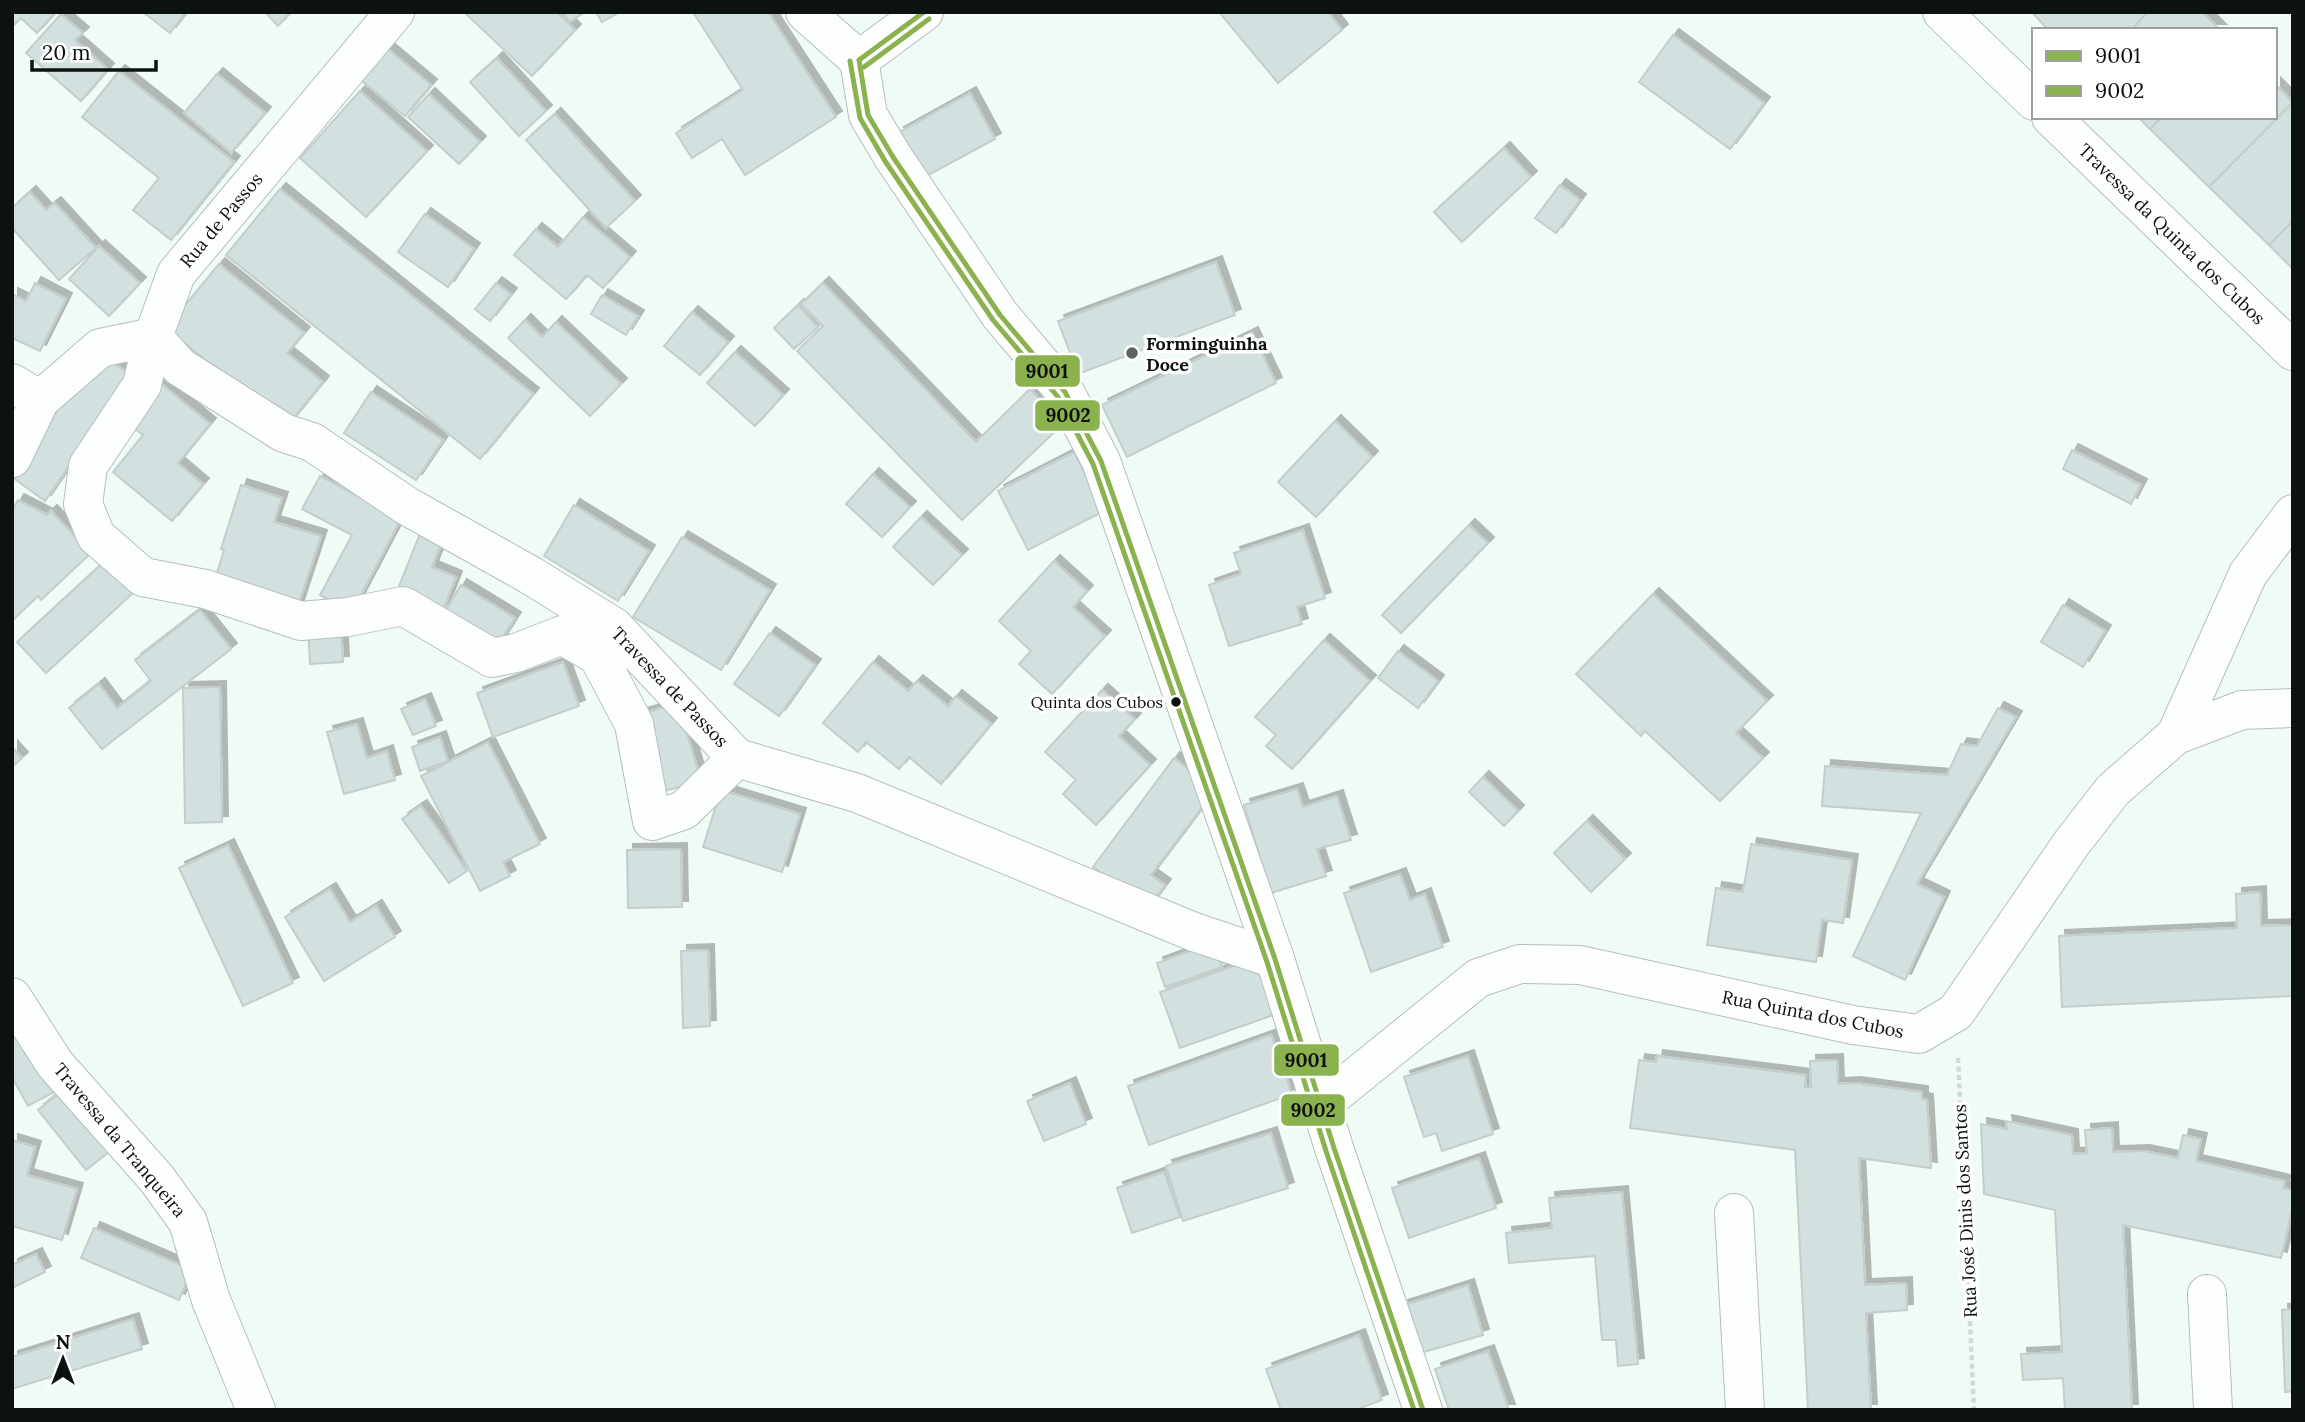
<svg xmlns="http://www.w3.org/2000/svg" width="2305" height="1422" font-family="Lora,serif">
<defs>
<filter id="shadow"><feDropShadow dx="6" dy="-6" stdDeviation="0" flood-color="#0004"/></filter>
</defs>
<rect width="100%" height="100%" fill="#f1fbf6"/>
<path fill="#d2e1df" stroke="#c4cdcb" stroke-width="2" filter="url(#shadow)" d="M12,12H56L37,33L21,18L12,27Z
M143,12H186L170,33Z
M265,12H291L278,26Z
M464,12H557L575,30L532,76Z
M563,12H585L569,22Z
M596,12H620L602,22Z
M693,12H768L836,117L745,175L722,139L692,158L676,133L743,90Z
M1219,12H1328L1342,30L1278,83Z
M2032,12H2148L2131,30H2048Z
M2148,12H2202L2220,30H2131Z
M61,14L83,33L75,40L108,69L81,101L26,53Z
M1673,35L1764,103L1730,149L1639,82Z
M382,44L431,85L405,116L356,76Z
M497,58L546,111L519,136L470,82Z
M119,71L234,162L171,240L133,210L159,178L82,117Z
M217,74L265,113L231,153L184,113Z
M2275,84L2293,102L2209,187L2150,129L2162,117H2275Z
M360,91L427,151L366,217L300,158Z
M970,93L995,139L923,178L898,133Z
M429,94L480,142L459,164L408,117Z
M2293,102V221L2269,245L2209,187Z
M555,114L635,201L606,228L526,140Z
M2138,117H2162L2150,129Z
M1504,148L1531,177L1462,242L1434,212Z
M1560,185L1580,200L1556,233L1535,218Z
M280,189L533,394L480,459L226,255Z
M30,192L46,210L55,203L96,248L59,280L12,228V208Z
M425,214L474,249L448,287L398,252Z
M583,217L630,257L603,288L587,275L566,299L514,255L536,229L558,247Z
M2293,221V269L2269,245Z
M99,246L140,283L109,316L69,279Z
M1216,262L1235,315L1078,374L1058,321Z
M219,264L304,333L287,353L323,382L287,426L166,328Z
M35,283L66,299L40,351L12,338V294L26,301Z
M496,283L511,294L490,321L475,309Z
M823,283L976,442L1030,389L1063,424L962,520L797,351L823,326L801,304Z
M602,295L638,316L626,335L591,314Z
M798,305L818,327L794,349L774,328Z
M692,312L728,342L700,375L664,346Z
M525,320L542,337L556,322L621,384L590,416L508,338Z
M1252,333L1276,383L1127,457L1102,405Z
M97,352L131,375L45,501L12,477Z
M735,352L783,395L755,426L707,383Z
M159,382L210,424L178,463L203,484L172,521L113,472L143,435L126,422Z
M371,392L443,440L416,480L344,433Z
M1335,421L1372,457L1316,517L1278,482Z
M2072,450L2141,485L2131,504L2063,469Z
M1074,452L1104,511L1028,550L998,491Z
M873,474L910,507L882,537L846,504Z
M320,476L401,519L352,612L320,595L352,535L302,509Z
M241,485L282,498L274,522L321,536L296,612L213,586L224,550L221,549Z
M18,500L47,515L51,511L91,553L41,600L38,596L12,621V511Z
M574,505L649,551L618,601L544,556Z
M921,517L962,555L933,585L893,547Z
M425,521L447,530L432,567L456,577L440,618L394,599Z
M1469,525L1488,543L1401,633L1382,615Z
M1303,530L1325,598L1297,607L1302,624L1229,646L1209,585L1241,574L1234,553Z
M682,537L770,590L721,670L633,617Z
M1054,561L1087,591L1073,607L1105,636L1052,694L1019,664L1031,651L999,621Z
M104,562L133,593L46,673L17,642Z
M461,585L515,618L491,656L438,623Z
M1653,594L1767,701L1736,733L1763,758L1720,801L1645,731L1641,736L1576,674Z
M2063,605L2105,631L2083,667L2041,642Z
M200,610L231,649L102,749L69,708L99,684L117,708L151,681L135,660Z
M341,625L343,662L310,664L308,627Z
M770,633L815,665L779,716L734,684Z
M1324,640L1370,681L1292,769L1266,746L1276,735L1255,717Z
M1398,651L1438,681L1418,708L1378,678Z
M563,662L579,706L493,737L477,693Z
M873,662L908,691L917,681L948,706L956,696L991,724L941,784L909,757L899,769L866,742L858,752L823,723Z
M220,687L222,822L185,823L183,688Z
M1102,690L1135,719L1119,736L1150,765L1096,825L1063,794L1076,780L1045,752Z
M425,699L436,726L413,735L401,709Z
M678,703L701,781L661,792L638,715Z
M1998,708L2016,717L1917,884L1944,897L1905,980L1853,956L1921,813L1822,806L1825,766L1947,775L1961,744L1977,746Z
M357,724L367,758L387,751L395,780L344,794L327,732Z
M440,737L448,761L420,771L412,747Z
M488,742L540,844L503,862L510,876L480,891L421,776Z
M12,747L22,758L12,767Z
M1174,758L1215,790L1151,875L1165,885L1148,908L1093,867Z
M1483,777L1518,811L1504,826L1469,792Z
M1297,789L1303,807L1337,796L1351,840L1317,849L1326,876L1271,893L1244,805Z
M721,790L800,814L782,872L703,847Z
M421,806L467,871L449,883L402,819Z
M1587,821L1625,859L1591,892L1554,853Z
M1751,844L1852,860L1843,923L1822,920L1816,962L1707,945L1716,888L1743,892Z
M228,845L293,983L243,1006L179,868Z
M681,849L682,907L628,908L627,850Z
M1400,874L1410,900L1425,894L1443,947L1371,972L1344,893Z
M330,889L350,922L376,906L395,937L324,981L285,917Z
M2260,892L2261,926L2293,925V996L2062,1007L2059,936L2237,928L2236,894Z
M1213,943L1222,967L1165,987L1157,963Z
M708,950L710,1026L683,1028L681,951Z
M1257,958L1276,1014L1180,1048L1160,992Z
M12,1004L58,1090L28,1106L12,1077Z
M1271,1035L1292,1094L1149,1145L1128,1086Z
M1468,1056L1493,1134L1442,1151L1436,1133L1424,1137L1404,1077Z
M1657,1056L1806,1075L1805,1087H1811L1810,1061L1837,1060L1838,1084L1855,1083L1922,1092V1099L1927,1100L1931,1168L1859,1158L1865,1285L1906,1283L1907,1310L1866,1313L1871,1410H1808L1795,1150L1630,1128L1639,1060L1656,1062Z
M1070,1083L1086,1124L1044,1141L1027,1101Z
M71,1084L119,1144L86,1170L38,1110Z
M2006,1121L2072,1135L2073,1154L2087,1153L2085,1130L2112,1128L2113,1152L2144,1151L2178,1158L2183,1135L2201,1139L2196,1161L2285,1181L2283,1188L2293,1190V1206L2281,1258L2123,1225L2132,1410H2065L2063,1378L2023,1380L2021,1354L2062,1352L2055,1210L1984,1194L1981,1124L2007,1129Z
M1271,1133L1288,1188L1183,1221L1166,1166Z
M12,1140L35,1147L27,1175L77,1189L62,1240L12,1226Z
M1479,1158L1496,1208L1409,1238L1392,1188Z
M1164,1172L1180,1217L1132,1233L1117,1188Z
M1622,1192L1638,1364L1618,1366L1616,1340H1602L1595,1256L1509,1263L1506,1233L1552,1228L1549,1198Z
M94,1228L192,1270L179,1300L81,1258Z
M36,1254L45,1272L12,1288V1265Z
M1468,1285L1483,1335L1417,1354L1402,1306Z
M2293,1309V1391L2285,1392L2282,1310Z
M133,1319L142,1349L12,1389V1357Z
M1359,1335L1382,1400L1355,1410H1281L1266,1369Z
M1488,1351L1509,1410H1449L1435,1369Z"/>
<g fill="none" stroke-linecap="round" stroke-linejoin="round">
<defs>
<path id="street" d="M395,12L176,274L153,337L142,385L88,466L83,504L96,536L143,577L205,589L301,621L348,617L403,606L492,658L516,653L562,635L598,656L634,724L652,821L684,810L737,758
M1942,12L2034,101
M859,60L924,12
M2051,117L2293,351
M153,337L180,367L284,433L312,442L407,506L530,575L614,627L737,758L857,793L1194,932L1275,959
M12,383L40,400
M12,458L40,400L100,348L153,337
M2176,735L2248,574L2293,514
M12,997L55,1064L157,1179L188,1222L211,1300L256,1410
M1321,1105L1478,978L1520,964L1580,965L1853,1025L1919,1034L1956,1012L2071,844L2113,790L2176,735L2242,710L2293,708
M1734,1213L1745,1410
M2207,1294L2213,1410"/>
<path id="secondary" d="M805,12L859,60L868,115L893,157L1000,315L1065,392L1101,461L1275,959L1334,1148L1423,1410"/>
</defs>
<use href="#street" stroke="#b7bebb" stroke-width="40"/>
<use href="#secondary" stroke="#b7bebb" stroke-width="40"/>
<path stroke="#d5d7d7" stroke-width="4.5" stroke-dasharray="5 3.5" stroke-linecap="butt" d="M1958,1058L1974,1410"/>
<use href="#street" stroke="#fdfefe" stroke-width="38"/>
<use href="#secondary" stroke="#fdfefe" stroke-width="38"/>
<defs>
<path id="bus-1" d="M859,60L868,115L893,157L1000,315L1065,392L1101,461L1275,959L1334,1148L1423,1410
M859,60L924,12"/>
<path id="bus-2" d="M850,61L860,118L885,161L993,320L1058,397L1093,464L1267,962L1326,1151L1414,1410
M864,67L929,19"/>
</defs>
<use href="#bus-1" stroke="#fff" stroke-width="10"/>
<use href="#bus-2" stroke="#fff" stroke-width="10"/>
<use href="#bus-1" stroke="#8ab24e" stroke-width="5"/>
<use href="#bus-2" stroke="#8ab24e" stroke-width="5"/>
</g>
<circle fill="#5c6460" stroke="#fff" stroke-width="2.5" cx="1132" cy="353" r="7"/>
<circle fill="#0c120f" stroke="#fff" stroke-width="2.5" cx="1176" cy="702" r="6"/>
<g text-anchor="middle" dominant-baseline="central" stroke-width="7" stroke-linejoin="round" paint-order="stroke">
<g font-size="16" fill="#0c120f" stroke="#fff" text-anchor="end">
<text x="1163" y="702">Quinta dos Cubos</text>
</g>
<g font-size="18" fill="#0c120f" stroke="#fff">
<text transform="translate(221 220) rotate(-50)">Rua de Passos</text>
<text transform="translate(2172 234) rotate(44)">Travessa da Quinta dos Cubos</text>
<text transform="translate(670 687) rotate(46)">Travessa de Passos</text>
<text transform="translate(1813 1014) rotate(11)">Rua Quinta dos Cubos</text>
<text transform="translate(120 1140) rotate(50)">Travessa da Tranqueira</text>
<text transform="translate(1965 1211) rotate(-93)">Rua José Dinis dos Santos</text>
</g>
<g font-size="18" font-weight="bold" fill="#0c120f" stroke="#fff" text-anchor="start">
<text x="1146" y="343">Forminguinha<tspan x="1146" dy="21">Doce</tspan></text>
</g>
</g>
<g stroke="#fff" stroke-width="2.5">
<rect x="1014" y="354" width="67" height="34" rx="7" fill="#8ab24e"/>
<rect x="1034" y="399" width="67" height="33" rx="7" fill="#8ab24e"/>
<rect x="1273" y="1043" width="67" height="34" rx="7" fill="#8ab24e"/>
<rect x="1280" y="1093" width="66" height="34" rx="7" fill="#8ab24e"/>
</g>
<g font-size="19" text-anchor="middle" font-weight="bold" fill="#111">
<text x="1047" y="378">9001</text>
<text x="1068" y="422">9002</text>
<text x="1306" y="1067">9001</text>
<text x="1313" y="1117">9002</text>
</g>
<rect width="2305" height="1422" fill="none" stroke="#0c120f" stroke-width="28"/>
<rect x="2032" y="28" width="245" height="91" fill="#ffffff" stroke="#9ea09f" stroke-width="2"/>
<rect x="2046" y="51" width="35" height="10" fill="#8ab24e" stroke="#9ea09f" stroke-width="2"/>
<text x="2095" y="63" font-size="21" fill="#0c120f">9001</text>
<rect x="2046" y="86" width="35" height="10" fill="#8ab24e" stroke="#9ea09f" stroke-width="2"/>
<text x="2095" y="98" font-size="21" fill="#0c120f">9002</text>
<g transform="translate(63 1359)" stroke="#ffffff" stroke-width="5" paint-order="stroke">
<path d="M0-5L12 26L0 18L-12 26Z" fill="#0c120f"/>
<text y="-10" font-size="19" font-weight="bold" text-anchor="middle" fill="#0c120f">N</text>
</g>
<path d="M32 60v10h124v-10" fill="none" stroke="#0c120f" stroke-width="3.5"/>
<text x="42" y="60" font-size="21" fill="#0c120f" stroke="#ffffff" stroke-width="5" paint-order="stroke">20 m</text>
</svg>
